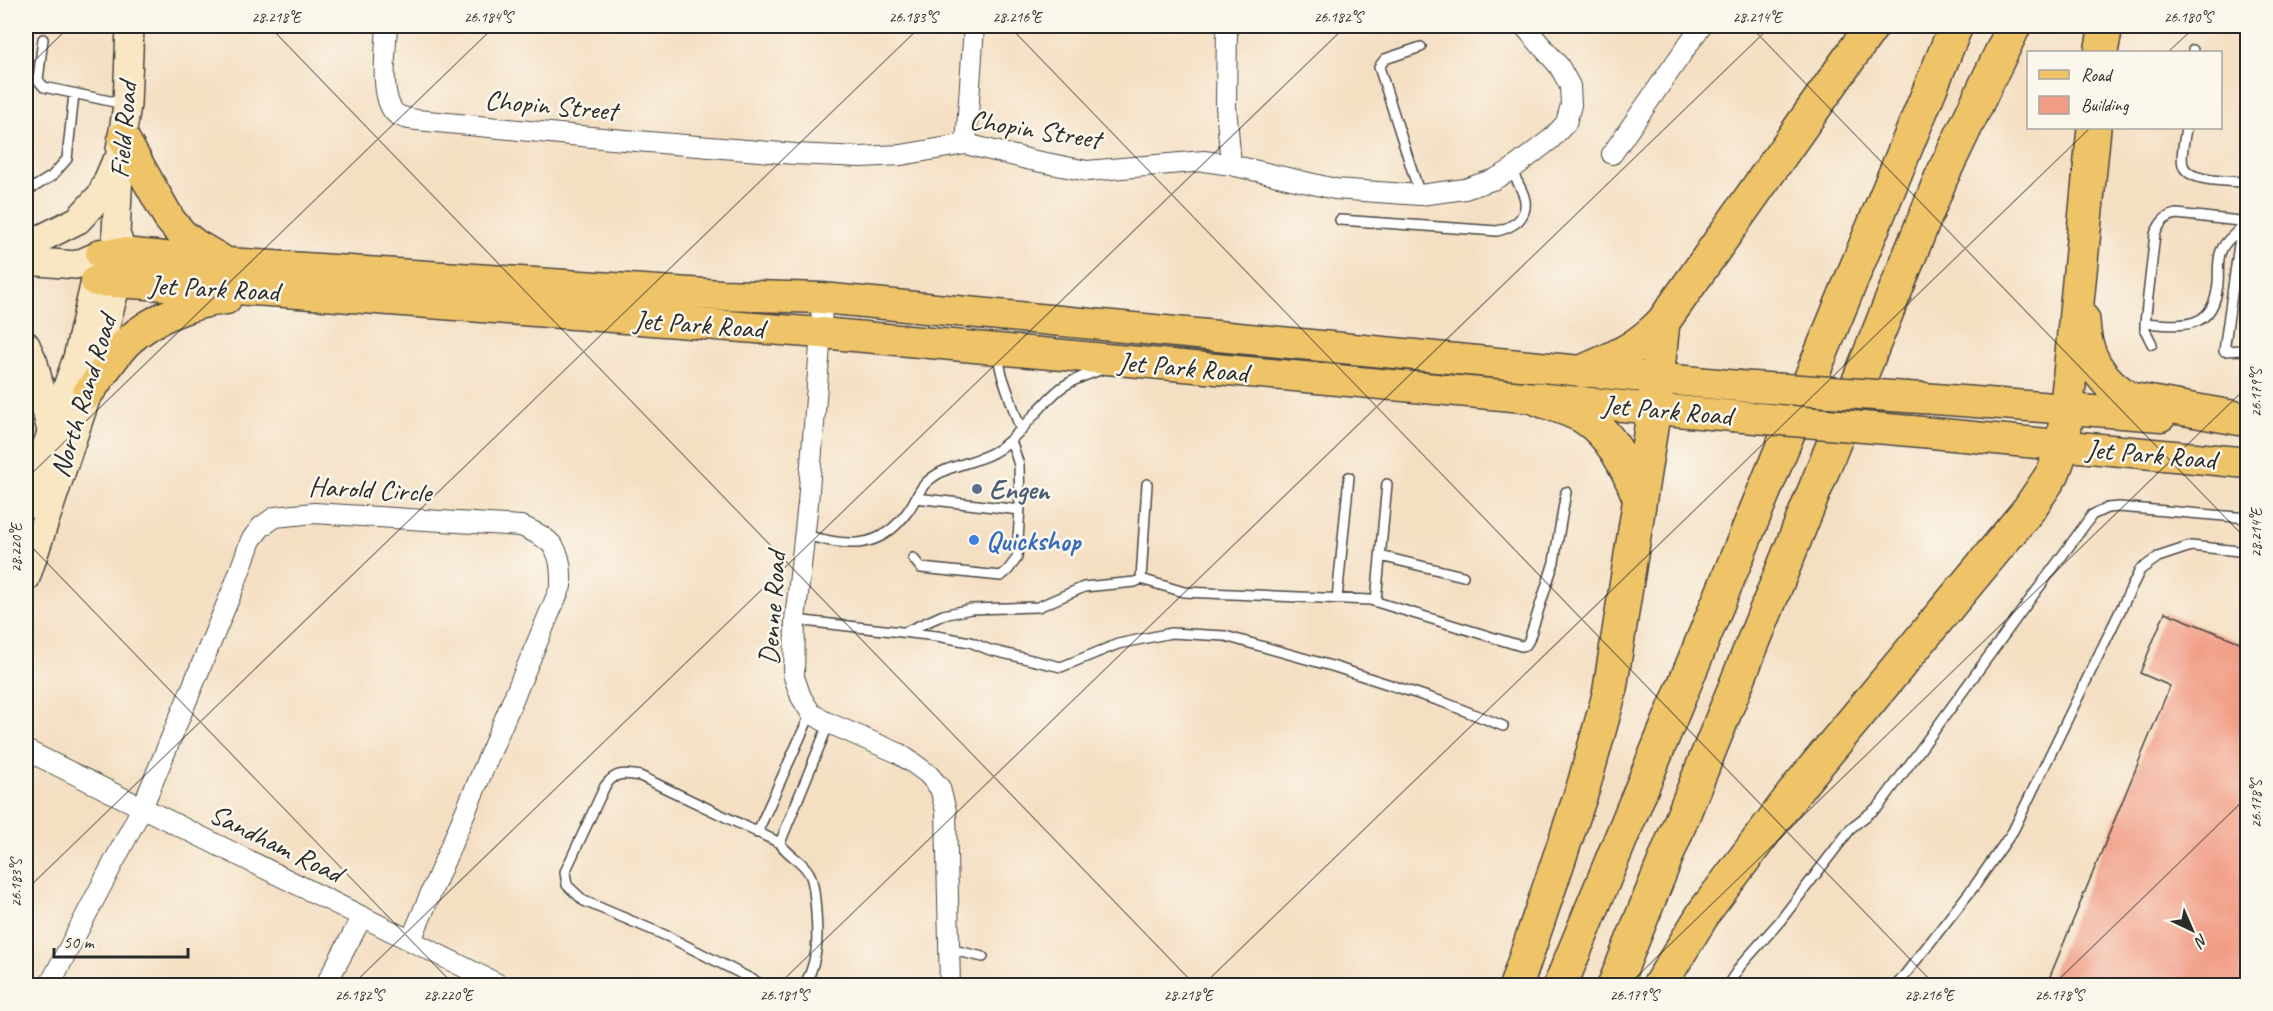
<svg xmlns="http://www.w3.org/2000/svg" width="2273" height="1011" font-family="Caveat,sans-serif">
<rect width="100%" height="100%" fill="#fbf7ec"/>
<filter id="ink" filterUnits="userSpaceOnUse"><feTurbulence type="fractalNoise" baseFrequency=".0167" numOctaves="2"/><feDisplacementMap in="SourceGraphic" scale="12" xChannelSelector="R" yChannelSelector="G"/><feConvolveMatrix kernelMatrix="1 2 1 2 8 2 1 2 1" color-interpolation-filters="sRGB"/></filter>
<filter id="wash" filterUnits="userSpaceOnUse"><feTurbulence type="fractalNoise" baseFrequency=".008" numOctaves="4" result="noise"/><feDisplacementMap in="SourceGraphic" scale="24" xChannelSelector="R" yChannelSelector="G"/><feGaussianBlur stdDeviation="1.35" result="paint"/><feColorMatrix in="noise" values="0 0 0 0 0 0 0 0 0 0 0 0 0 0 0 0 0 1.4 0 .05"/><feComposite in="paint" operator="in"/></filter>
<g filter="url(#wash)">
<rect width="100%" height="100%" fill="#f4dfc3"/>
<g id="blocks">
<path fill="#f19c85" d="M2165,612L2247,645V986H2046L2170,686L2140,673Z"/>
</g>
</g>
<g filter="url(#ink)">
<use href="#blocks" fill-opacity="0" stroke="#494642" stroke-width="1.5"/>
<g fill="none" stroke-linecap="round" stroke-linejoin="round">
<defs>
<path id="lane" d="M43,39L38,80L44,87L124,104
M2193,52V50
M26,80H38
M2186,128C2185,138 2180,155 2183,165C2188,183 2231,181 2248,182
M26,186L34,187L52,176L67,159L74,94
M1420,195L1379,67L1385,59L1421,47
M1340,220L1497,231C1506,229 1511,227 1518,221C1534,205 1520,187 1511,170
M2241,230L2224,351L2242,350L2248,347
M2145,323C2183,326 2214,331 2218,283C2219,273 2217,260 2221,251C2226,238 2239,233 2245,222
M2152,344L2145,330V323L2155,234C2160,223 2164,216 2177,214L2248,222
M997,353L1002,375L1021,431
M916,498L1020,510
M805,535C847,546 879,552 908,511C915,502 919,488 928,481C948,463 978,464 999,449C1024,432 1038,406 1061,388C1073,379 1089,374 1103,369
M1380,556L1463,576
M913,558L921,568L1001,576L1008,570L1017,558L1020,506L1019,465L1011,440
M1141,579L1184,592L1370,600L1521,646L1526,645L1529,640L1554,562L1566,492
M1337,599L1349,477
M1376,601L1387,484
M795,620L937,636L970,642L990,650L1061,667L1118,644L1171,633L1225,636L1335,667L1443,702L1503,726
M905,632L943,615L971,609L1038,607L1084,587L1135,582L1141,579L1147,484
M757,833L811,713
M780,843L829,723
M949,949L983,957
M765,986L667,936L584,901L567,885L565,872L605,786C615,772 624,773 640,776L780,843C788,856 802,860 809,873C816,883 818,937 816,951C814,963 811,976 803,986
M1727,986L1741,965L1780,921L1852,827L1879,806L2092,515L2107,508L2119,507L2248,518
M1896,986L1976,884L2013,831L2140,570L2158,557L2191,546L2248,552"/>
<path id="street" d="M387,26C386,47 379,97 395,113C401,118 409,119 417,120L612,139L795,154L861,157L901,155L966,144L1031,160L1087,171L1204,161L1231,165L1335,189L1420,195L1465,189L1495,179L1511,170L1551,139L1566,123L1571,105L1570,86L1559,66L1524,26
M1227,26L1226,106L1231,165
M966,144L974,26
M1612,154L1701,26
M822,298L821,333L808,503L795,620L794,677L801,697L811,713L824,721L898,753L913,763L928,774L940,788L946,811L950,986
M26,750L502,986
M49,986L142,808L235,584L251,540L261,527L275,517L314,513L521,526C554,540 562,548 561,586L411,940
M325,986L362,917"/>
<path id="secondary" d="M26,246L78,220L101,195L114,165
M26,261L76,265L101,254
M26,345L34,363L52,435
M26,505L77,358L100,260
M26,578L88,393L117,283L123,253L116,234L120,150L127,105L130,26"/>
<path id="primary" d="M123,137L170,220L182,234L196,245L220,259
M101,254L123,253L227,263L721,295L822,298L1738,386
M96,281L285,292L821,333L1732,416
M88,393C101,377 113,356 128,341C153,318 192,302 226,299
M1922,398L2161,416
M1911,431L2248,463"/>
<path id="highway" d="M2101,52L2106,26
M2083,320C2084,356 2100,381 2130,399L2248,420
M1584,371C1618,356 1637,349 1663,322
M1538,399C1552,404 1569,409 1582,416C1611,433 1627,467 1639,497
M1516,986L1583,788L1609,695L1654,409L1663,322L1872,26
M1560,986L1956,26
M1614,986L1941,178L2014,26
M1659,986L1705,911L1800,785L2029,509L2053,473L2063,446L2094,128"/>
</defs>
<use href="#lane" stroke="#494642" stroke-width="12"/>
<use href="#street" stroke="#494642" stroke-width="22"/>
<use href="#secondary" stroke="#494642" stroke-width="30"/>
<use href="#primary" stroke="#494642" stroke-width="33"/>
<use href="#highway" stroke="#494642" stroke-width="36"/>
<use href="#lane" stroke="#fff" stroke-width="9"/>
<use href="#street" stroke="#fff" stroke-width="20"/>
<use href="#secondary" stroke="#f9e7c3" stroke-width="27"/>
<use href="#primary" stroke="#efc469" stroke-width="30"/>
<use href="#highway" stroke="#efc469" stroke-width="33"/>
<defs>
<path id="primary-bridge" d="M1738,386L1922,398
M1732,416L1911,431"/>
</defs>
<use href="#primary-bridge" stroke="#494642" stroke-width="33" stroke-linecap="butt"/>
<use href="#primary-bridge" stroke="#efc469" stroke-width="30"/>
</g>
</g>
<path fill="none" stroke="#2b2b2b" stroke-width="1.5" stroke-opacity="0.45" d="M269,26L1196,986M1009,26L1936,986M1750,26L2248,541M2168,52L2196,26M26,69L70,26M26,479L495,26M26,541L455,986M26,890L921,26M351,986L1346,26M777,986L1771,26M1202,986L2090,128M1627,986L2248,386M2052,986L2248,796"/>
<circle fill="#5c6f8a" stroke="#fbf7ec" stroke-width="2" cx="977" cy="489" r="6"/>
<circle fill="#3f7fe0" stroke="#fbf7ec" stroke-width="2" cx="974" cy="540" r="6"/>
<g text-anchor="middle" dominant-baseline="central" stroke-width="5" stroke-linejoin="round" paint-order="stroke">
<g font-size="28" fill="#2b2b2b" stroke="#fbf7ec">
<text transform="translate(551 105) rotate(5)">Chopin Street</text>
<text transform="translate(1035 129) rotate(9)">Chopin Street</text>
<text transform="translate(123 130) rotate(-85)">Field Road</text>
<text transform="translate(214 288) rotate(3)">Jet Park Road</text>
<text transform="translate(699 324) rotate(4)">Jet Park Road</text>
<text transform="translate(1183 367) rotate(5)">Jet Park Road</text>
<text transform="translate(83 396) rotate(-73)">North Rand Road</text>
<text transform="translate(1667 410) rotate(5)">Jet Park Road</text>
<text transform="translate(2151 454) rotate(5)">Jet Park Road</text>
<text transform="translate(370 489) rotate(3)">Harold Circle</text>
<text transform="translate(772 608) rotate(-86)">Denne Road</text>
<text transform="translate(276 843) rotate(26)">Sandham Road</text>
</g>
<g font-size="28" font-weight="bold" fill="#4e5e75" stroke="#fbf7ec" text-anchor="start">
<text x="989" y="489">Engen</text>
</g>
<g font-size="28" font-weight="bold" fill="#366cbe" stroke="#fbf7ec" text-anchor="start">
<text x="986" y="540">Quickshop</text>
</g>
</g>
<rect width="2273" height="1011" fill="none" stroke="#fbf7ec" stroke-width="66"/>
<rect x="2027" y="51" width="195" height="78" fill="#fbf7ec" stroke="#a8a59f" stroke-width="1.5"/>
<rect x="2039" y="70" width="30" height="9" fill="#efc469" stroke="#a8a59f" stroke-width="1.5"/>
<text x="2081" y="81" font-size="18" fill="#2b2b2b">Road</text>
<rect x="2039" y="96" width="30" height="18" fill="#f19c85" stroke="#a8a59f" stroke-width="1.5"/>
<text x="2081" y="111" font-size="18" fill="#2b2b2b">Building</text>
<g transform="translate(2192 930) rotate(136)" stroke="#fbf7ec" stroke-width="4.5" paint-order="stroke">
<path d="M0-4.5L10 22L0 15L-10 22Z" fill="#2b2b2b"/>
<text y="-9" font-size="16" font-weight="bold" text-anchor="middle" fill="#2b2b2b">N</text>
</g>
<path d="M54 948v9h134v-9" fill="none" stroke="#2b2b2b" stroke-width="3"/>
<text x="63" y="948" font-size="18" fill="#2b2b2b" stroke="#fbf7ec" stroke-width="4.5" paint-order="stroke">50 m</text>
<rect x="33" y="33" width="2207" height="945" fill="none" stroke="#2b2b2b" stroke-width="2"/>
<g font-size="15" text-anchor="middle" fill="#2b2b2b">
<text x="276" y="22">28.218°E</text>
<text x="488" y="22">26.184°S</text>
<text x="913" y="22">26.183°S</text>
<text x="1017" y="22">28.216°E</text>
<text x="1338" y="22">26.182°S</text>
<text x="1757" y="22">28.214°E</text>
<text x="2188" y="22">26.180°S</text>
<text transform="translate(2256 393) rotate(-90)" y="5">26.179°S</text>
<text transform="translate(2256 533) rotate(-90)" y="5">28.214°E</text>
<text transform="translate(16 548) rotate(-90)" y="5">28.220°E</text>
<text transform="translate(2256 804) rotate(-90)" y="5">26.178°S</text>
<text transform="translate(16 883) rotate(-90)" y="5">26.183°S</text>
<text x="359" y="1000">26.182°S</text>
<text x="448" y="1000">28.220°E</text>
<text x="784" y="1000">26.181°S</text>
<text x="1188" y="1000">28.218°E</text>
<text x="1634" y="1000">26.179°S</text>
<text x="1929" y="1000">28.216°E</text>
<text x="2059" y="1000">26.178°S</text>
</g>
</svg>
